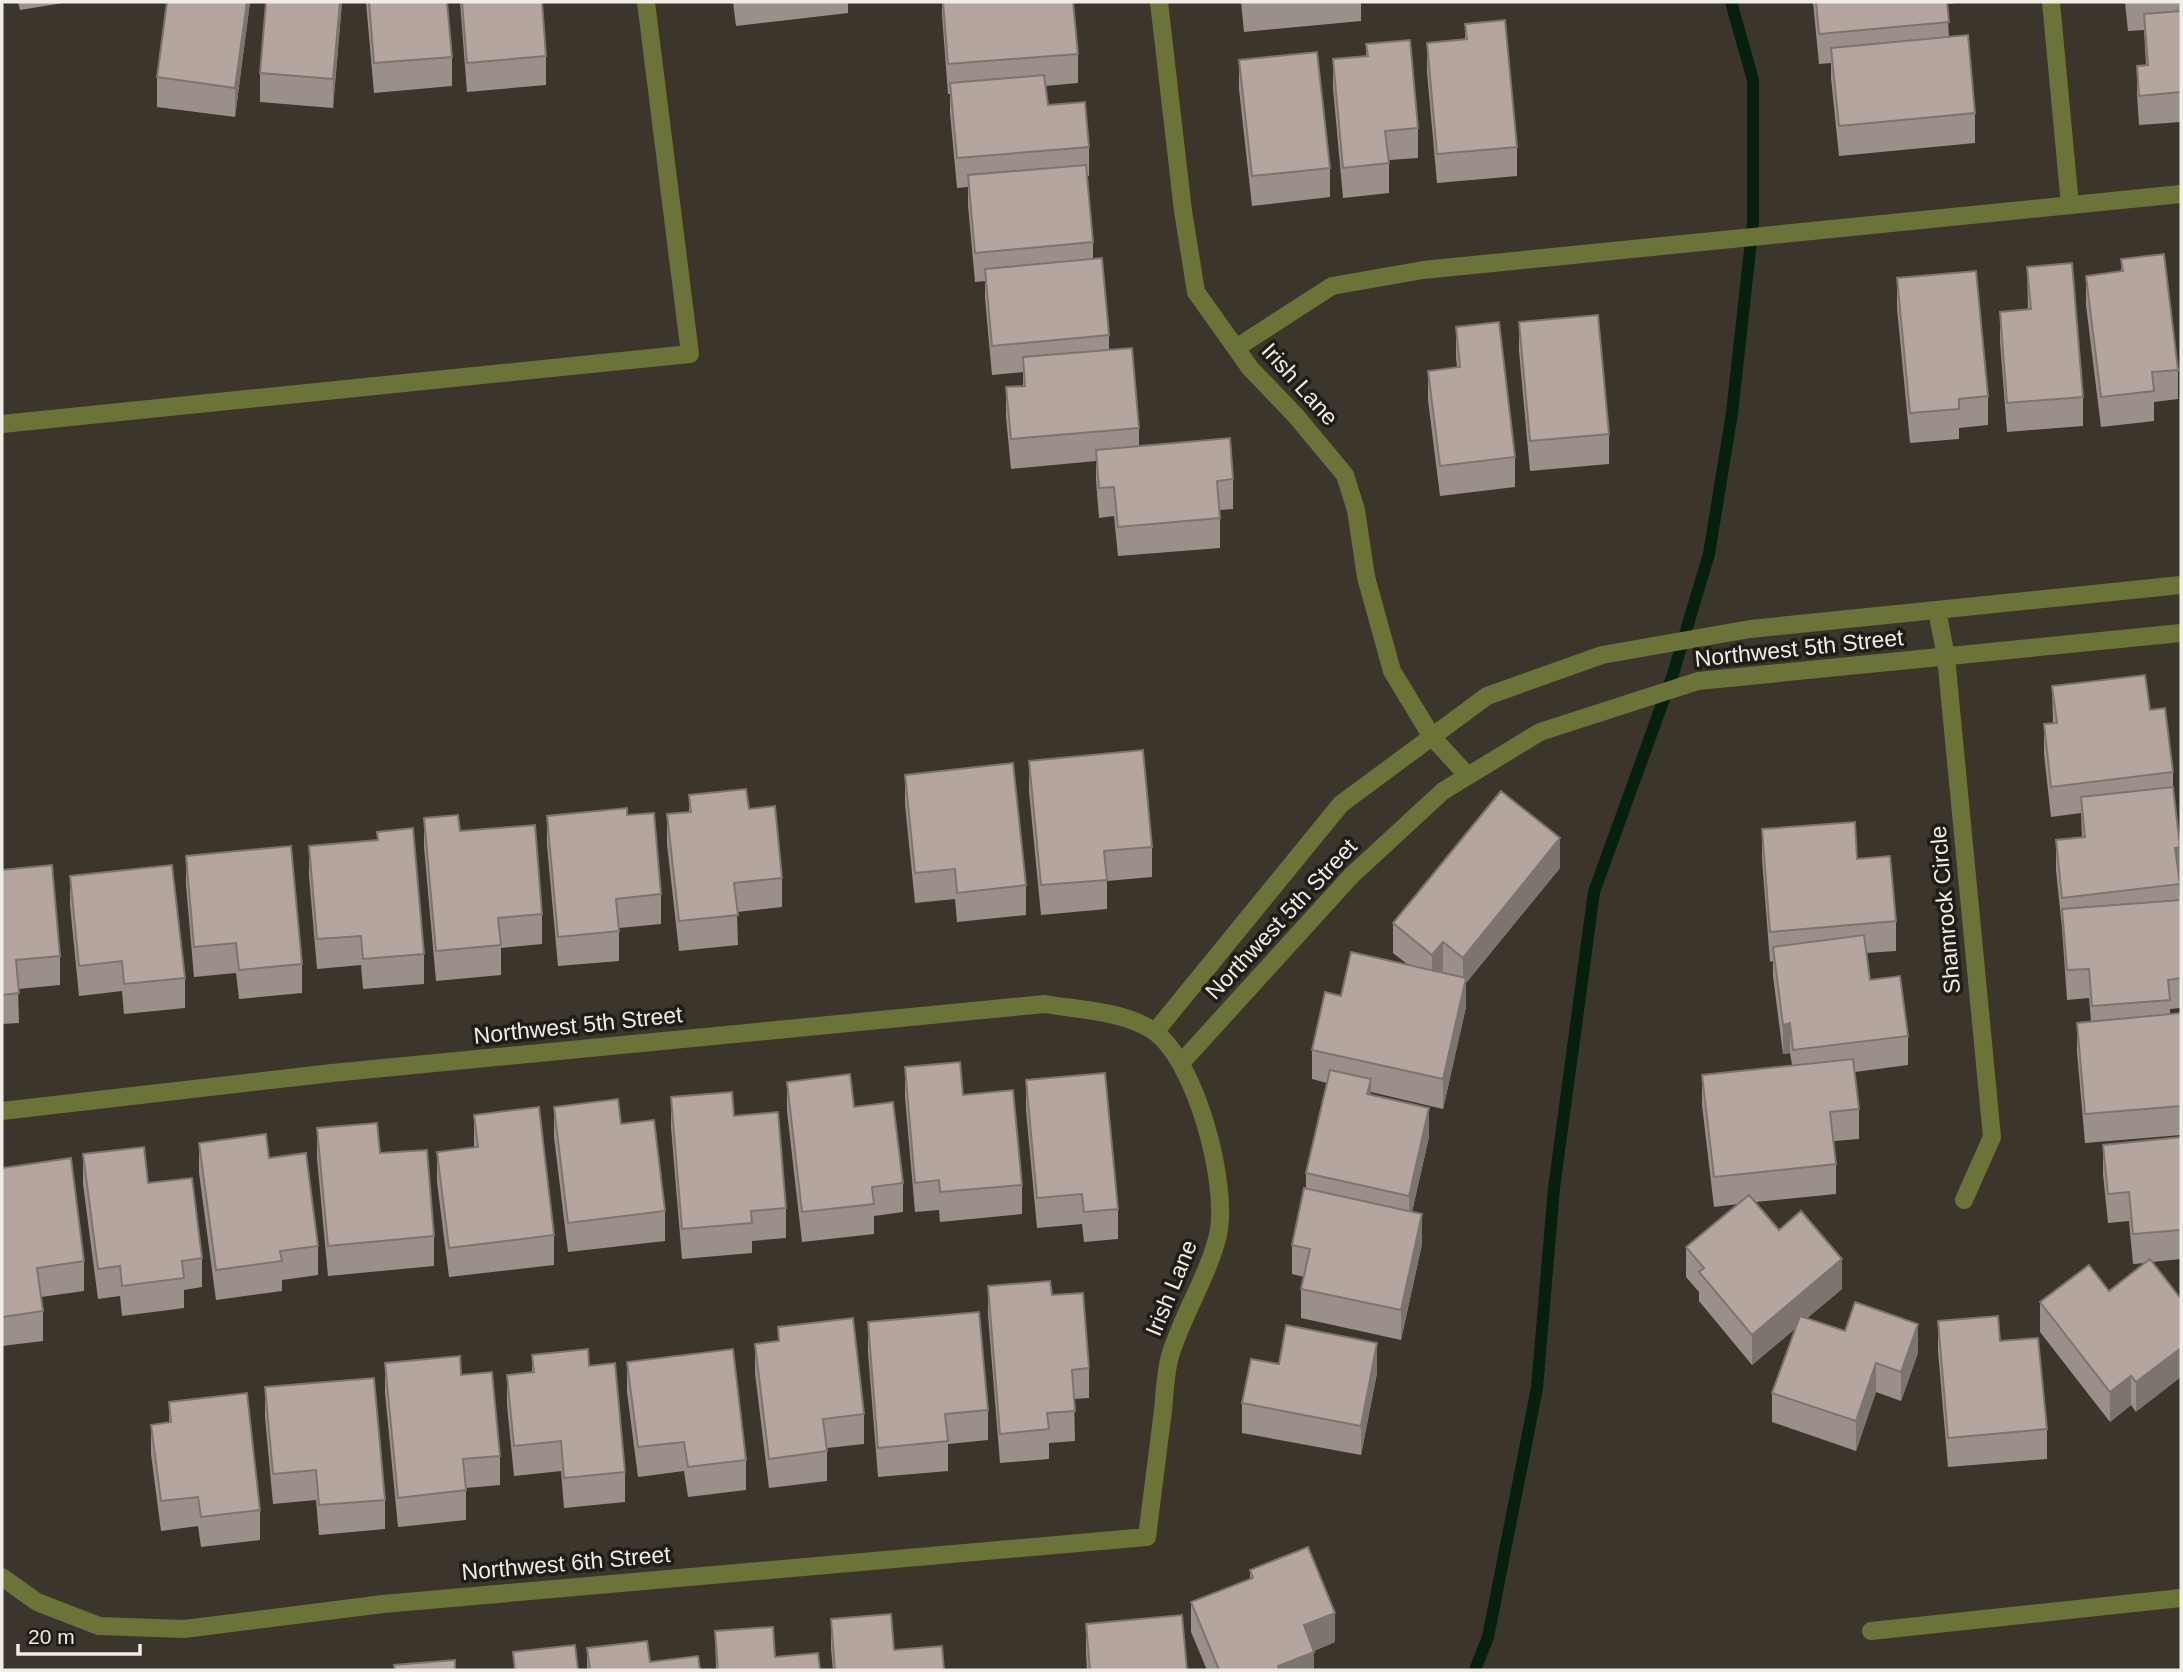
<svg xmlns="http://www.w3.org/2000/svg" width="2183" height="1672" font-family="Arial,sans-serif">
<rect width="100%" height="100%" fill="#3b352b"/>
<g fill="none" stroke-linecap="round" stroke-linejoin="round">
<path stroke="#06200d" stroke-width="12" d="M1475,1670L1488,1637L1537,1388L1554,1188L1594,892L1673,674L1709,554L1732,413L1753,223V80L1731,2"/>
<path stroke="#6b7338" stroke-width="18" d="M1159,2L1183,211L1196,292L1250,368L1296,416L1345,475L1356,510L1366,577L1392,671L1432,737L1468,776
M2051,2L2070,205
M1236,348L1332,286L1423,270L2181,194
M2,424L690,354L646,2
M1937,610L1946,657L1992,1137L1964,1200
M1155,1032L1341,804L1487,696L1602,655L1750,629L2181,585
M1181,1063L1351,876L1443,791L1540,732L1698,681L2181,633
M2,1111L332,1073L1045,1004C1079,1010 1123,1011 1152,1030C1196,1058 1229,1186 1218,1235C1208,1276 1184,1312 1171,1353C1165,1371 1165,1392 1163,1410C1158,1452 1152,1495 1147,1537L383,1604L184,1629L99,1626L37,1602L2,1577
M1871,1631L2181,1598"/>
</g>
<path fill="#9b8f89" d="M18,2H69L20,10Z
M167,2H250L235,117L157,107V77Z
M342,2L333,108L260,102V73Z
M366,2H447L452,57V86L374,93Z
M460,2H542L546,56V85L467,92Z
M733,2H848V13L736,26Z
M942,2H1073L1078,54V83L1045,86L1048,105L1089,147V176H1087L1093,242V259L1109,335V350L1139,428V446L1233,479V509L1220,510V548L1118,556L1114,516L1099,518L1096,480V461L1011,469L1006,417V387L1023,386V372L992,375L985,298V281L975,282L968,205V187L957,188L950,113V94H948L942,15Z
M1241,2H1361V21L1244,32Z
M1813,2H1956V3L1947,4L1949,37L1975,113V143L1839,156L1831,78V63L1819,64Z
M2125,2H2181V122L2139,125L2137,95V66L2146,65L2144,30L2128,31Z
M1465,24L1517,147V176L1437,183L1427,72V43L1465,39Z
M1366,44L1418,128V158L1389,160V193L1343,198L1333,88V59L1366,56Z
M1239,60L1330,168V197L1252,206L1239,89Z
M2121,259L2178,370V399L2154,402V421L2101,427L2086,305V276L2121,271Z
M2181,259V296L2180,289Z
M2027,267L2083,397V426L2007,432L2000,342V312L2028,310Z
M1897,278L1988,396V425L1959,428V439L1910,443L1897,308Z
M1519,322L1609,434V464L1530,471L1519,351Z
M1456,327L1515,457V487L1440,496L1428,400V371L1457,367L1456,357Z
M2052,686L2150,710L2173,772V788L2180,876L2179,877L2180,900H2181V1008L2170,1009V1014L2181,1013V1135L2085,1143L2077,1052V1023L2091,1021L2089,998L2067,1000L2062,928L2056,870V840L2082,837L2081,813L2051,817L2044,754V724L2053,723Z
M1029,761L1152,847V877L1107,881V909L1041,915L1029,791Z
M905,775L1026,885V915L957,922L955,899L915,903L905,804Z
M689,795L749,809L782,878V907L737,912L738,945L679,951L667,844V814L689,812Z
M627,815L661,894V924L619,928V961L558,966L547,845V816Z
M424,818L460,831L542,914V944L501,948V975L436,981L424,847Z
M1762,829L1857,859L1896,921V951L1866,953L1870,980L1908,1036V1065L1855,1072L1859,1109V1139L1834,1141L1836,1164V1194L1756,1202L1779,1230L1842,1289L1807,1318L1845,1331L1918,1353L1901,1401L1876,1392L1856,1451L1772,1422V1393L1796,1328L1752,1365L1699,1301V1292L1686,1277V1247L1738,1204L1714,1207L1702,1105V1075L1792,1065L1790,1053L1783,1054L1773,976V961L1770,962L1762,859Z
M377,832L424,954V984L363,989L361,965L317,969L309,876V846L377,840Z
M186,856L302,964V993L239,999L236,973L194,977L186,885Z
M1560,868L1466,983V1007L1443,1109L1371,1092V1095L1429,1137L1412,1212L1422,1244L1401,1340L1301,1318V1289L1304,1277L1292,1274V1245L1306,1189V1173L1327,1083L1312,1079V1050L1341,996L1407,964L1393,953V923Z
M2,870L60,956V985L18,989L19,1023L2,1024Z
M70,876L185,978V1008L124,1014L122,991L79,996L70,905Z
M905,1067L963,1095L1022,1185V1214L940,1222L939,1210L915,1212L905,1097Z
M1026,1080L1118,1209V1239L1084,1242L1082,1224L1037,1228L1026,1110Z
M787,1082L854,1107L903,1183V1212L874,1216V1234L802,1242L787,1111Z
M671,1097L734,1116L786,1208V1238L752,1241V1253L682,1259L671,1127Z
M554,1107L621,1124L665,1211V1241L568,1252L554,1137Z
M474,1115L554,1235V1265L449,1277L437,1182V1152L474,1147Z
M317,1128L380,1153L434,1236V1266L328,1276L317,1158Z
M2181,1137V1259L2152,1262L2136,1412L2131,1405L2110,1422L2040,1332V1302L2109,1291L2145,1263L2133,1264L2129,1221L2108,1223L2103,1174V1145Z
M199,1143L269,1158L318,1246V1275L282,1280V1291L216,1300L199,1173Z
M83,1154L148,1183L202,1258V1287L184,1290V1308L122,1316L120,1296L98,1299L83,1184Z
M2,1168L84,1261V1291L41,1297L43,1311V1341L2,1346Z
M988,1286L1052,1295L1089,1368V1398L1074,1399L1075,1441L1049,1443V1459L1000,1463L988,1315Z
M1938,1321L2047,1429V1459L1948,1467L1938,1351Z
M868,1322L988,1410V1440L948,1444V1471L878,1477L868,1352Z
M778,1327L864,1414V1444L827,1448V1481L769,1488L755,1373V1344L778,1341Z
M532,1355L589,1366L625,1472V1502L564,1508L561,1471L514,1476L507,1405V1375L532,1372Z
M627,1362L746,1460V1490L688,1497L684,1471L638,1477L627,1392Z
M385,1363L461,1375L500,1456V1485L466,1488V1520L398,1527L385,1393Z
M1279,1364L1377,1373L1361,1455L1242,1433V1403Z
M265,1387L385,1500V1529L319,1535L316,1500L273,1504L265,1417Z
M169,1402L260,1510V1540L201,1547L198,1526L161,1531L151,1454V1425L169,1422Z
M1250,1570L1335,1642L1314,1651V1670H1207L1191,1632V1602L1250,1579Z
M831,1619L894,1650L944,1670H833L831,1649Z
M1086,1624L1187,1670H1087L1086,1653Z
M715,1631L775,1657L820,1670H716Z
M587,1648L650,1662L700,1670H587Z"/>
<path fill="#7e746f" d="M247,2H250L235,117V88Z
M340,2H342L333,108V79Z
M1560,838V868L1466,983V1007L1443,1109V1079L1463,987V958Z
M2180,847V876L2175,878V848Z
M1443,942V971L1432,985V955Z
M1790,1023V1053L1783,1054V1025Z
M1371,1079V1109L1367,1094Z
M1429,1108V1137L1409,1225V1196Z
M1422,1214V1244L1401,1340V1310Z
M1842,1259V1289L1752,1365V1335Z
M1918,1324V1353L1901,1401V1372Z
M1377,1343V1373L1361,1455V1426Z
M2181,1348V1377L2136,1412V1382Z
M1876,1363V1392L1856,1451V1421Z
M2131,1376V1405L2110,1422V1392Z
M1335,1613V1642L1304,1655V1625Z
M1314,1652V1670H1278V1666Z"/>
<path fill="#b4a69f" stroke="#7e746f" stroke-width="2" d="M167,2H247L235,88L157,77Z
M266,2H340L333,79L260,73Z
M369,2H447L452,57L374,63Z
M462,2H542L546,56L467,63Z
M943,2H1073L1078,54L948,64Z
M1816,2H1947L1949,22L1819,34Z
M2181,11V92L2139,96L2137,66L2148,65L2144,14Z
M1505,20L1517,147L1437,154L1427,43L1467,39L1465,24Z
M1968,35L1975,113L1839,126L1831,48Z
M1410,40L1418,128L1385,131L1389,163L1343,168L1333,59L1368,56L1366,44Z
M1317,52L1330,168L1252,176L1239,60Z
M1044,75L1048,105L1085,102L1089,147L957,158L950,83Z
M1086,165L1093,242L975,253L968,175Z
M2164,254L2178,370L2152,372L2154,391L2101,397L2086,276L2123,271L2121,259Z
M1102,258L1109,335L992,346L985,269Z
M2072,263L2083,397L2007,403L2000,312L2031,309L2027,267Z
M1976,271L1988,396L1959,399V409L1910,413L1897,278Z
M1598,315L1609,434L1530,441L1519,322Z
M1499,322L1515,457L1440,466L1428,371L1460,367L1456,327Z
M1132,348L1139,428L1011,439L1006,387L1025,386L1023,357Z
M1230,438L1233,479L1217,481L1220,518L1118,527L1114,487L1099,488L1096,450Z
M2145,675L2150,710L2165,708L2173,772L2051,787L2044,724L2057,723L2052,686Z
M1143,750L1152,847L1104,851L1107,880L1041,885L1029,761Z
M1013,763L1026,885L957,893L955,869L915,873L905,775Z
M2173,787L2180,847L2175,848L2180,884L2062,898L2056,840L2085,837L2081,797Z
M746,789L749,809L775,806L782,878L734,883L738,915L679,921L667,814L691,812L689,795Z
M1501,791L1560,838L1463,958L1443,942L1432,955L1393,923Z
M627,808V815L654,813L661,894L616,899L619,931L558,937L547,816Z
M458,815L460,831L535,825L542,914L498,918L501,945L436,951L424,818Z
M1855,822L1857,859L1890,856L1896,921L1770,932L1762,829Z
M413,828L424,954L363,959L361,936L317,939L309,846L378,840L377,832Z
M291,846L302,964L239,970L236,943L194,947L186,856Z
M52,865L60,956L16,960L19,993L2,995V870Z
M172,865L185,978L124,984L122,961L79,966L70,876Z
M2181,900V978L2168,980L2170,1000L2092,1006L2089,969L2067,970L2062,909Z
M1864,935L1870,980L1900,976L1908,1036L1793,1050L1790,1023L1783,1025L1773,947Z
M1351,952L1466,978L1443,1079L1312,1050L1325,992L1341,996Z
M2181,1013V1106L2085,1114L2077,1023Z
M1853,1059L1859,1109L1830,1112L1836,1164L1714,1177L1702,1075Z
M960,1062L963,1095L1013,1090L1022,1185L940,1192L939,1180L915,1183L905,1067Z
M1330,1070L1371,1079L1367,1094L1429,1108L1409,1196L1306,1173Z
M1105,1073L1118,1209L1084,1212L1082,1194L1037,1198L1026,1080Z
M850,1074L854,1107L893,1102L903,1183L872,1187L874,1204L802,1212L787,1082Z
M732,1092L734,1116L778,1112L786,1208L751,1211L752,1223L682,1229L671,1097Z
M618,1099L621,1124L654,1120L665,1211L568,1223L554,1107Z
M539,1107L554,1235L449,1248L437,1152L478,1147L474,1115Z
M377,1123L380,1153L427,1150L434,1236L328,1246L317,1128Z
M266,1134L269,1158L306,1153L318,1246L280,1251L282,1261L216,1270L199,1143Z
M2181,1137V1230L2133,1234L2129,1192L2108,1194L2103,1145Z
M144,1147L148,1183L192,1178L202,1258L182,1261L184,1278L122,1286L120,1266L98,1269L83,1154Z
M71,1158L84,1261L37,1268L43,1311L2,1317V1168Z
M1304,1188L1422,1214L1401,1310L1301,1289L1310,1249L1292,1245Z
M1749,1195L1779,1230L1801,1211L1842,1259L1752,1335L1699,1272L1704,1268L1686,1247Z
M2150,1259L2181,1299V1348L2136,1382L2131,1376L2110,1392L2040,1302L2089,1265L2109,1291Z
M1050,1281L1052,1295L1083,1293L1089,1368L1072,1370L1075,1411L1047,1413L1049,1429L1000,1434L988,1286Z
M1855,1302L1918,1324L1901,1372L1876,1363L1856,1421L1772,1393L1800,1316L1845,1331Z
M979,1312L988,1410L945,1414L948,1441L878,1448L868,1322Z
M1998,1316L2000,1341L2038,1338L2047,1429L1948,1438L1938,1321Z
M853,1318L864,1414L823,1419L827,1451L769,1459L755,1344L779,1341L778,1327Z
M1286,1325L1377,1343L1361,1426L1242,1403L1251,1359L1279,1364Z
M588,1349L589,1366L615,1363L625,1472L564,1478L561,1441L514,1446L507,1375L534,1372L532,1355Z
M733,1349L746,1460L688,1467L684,1442L638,1447L627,1362Z
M460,1356L461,1375L492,1372L500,1456L463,1459L466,1490L398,1498L385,1363Z
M374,1378L385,1500L319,1505L316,1470L273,1474L265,1387Z
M247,1393L260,1510L201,1517L198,1497L161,1501L151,1425L171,1422L169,1402Z
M1308,1547L1335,1613L1304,1625L1314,1652L1278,1666L1279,1670H1219L1191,1602L1253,1578L1250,1570Z
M891,1614L894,1650L942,1646L944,1670H835L831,1619Z
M1182,1615L1187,1670H1090L1086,1624Z
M773,1627L775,1657L818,1653L820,1670H718L715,1631Z
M647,1641L650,1662L698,1656L700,1670H590L587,1648Z
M575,1645L578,1670H515L513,1652Z
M455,1660V1670H395L394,1665Z"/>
<g text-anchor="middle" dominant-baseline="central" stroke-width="7" stroke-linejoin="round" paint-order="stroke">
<g font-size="23" fill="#f0ece6" stroke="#201d18">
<text transform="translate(1300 384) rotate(48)">Irish Lane</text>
<text transform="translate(1799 648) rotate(-6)">Northwest 5th Street</text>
<text transform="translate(1945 910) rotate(-95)">Shamrock Circle</text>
<text transform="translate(1281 919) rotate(-47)">Northwest 5th Street</text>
<text transform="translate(578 1025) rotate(-6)">Northwest 5th Street</text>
<text transform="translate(1171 1288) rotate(-68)">Irish Lane</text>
<text transform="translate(566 1563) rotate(-5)">Northwest 6th Street</text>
</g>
</g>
<rect width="2183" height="1672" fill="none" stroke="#f0ece6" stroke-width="7"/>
<path d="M18 1644v10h122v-10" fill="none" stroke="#f0ece6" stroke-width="3.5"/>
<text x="28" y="1644" font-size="21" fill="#f0ece6" stroke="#201d18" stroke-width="5" paint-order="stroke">20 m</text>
</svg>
